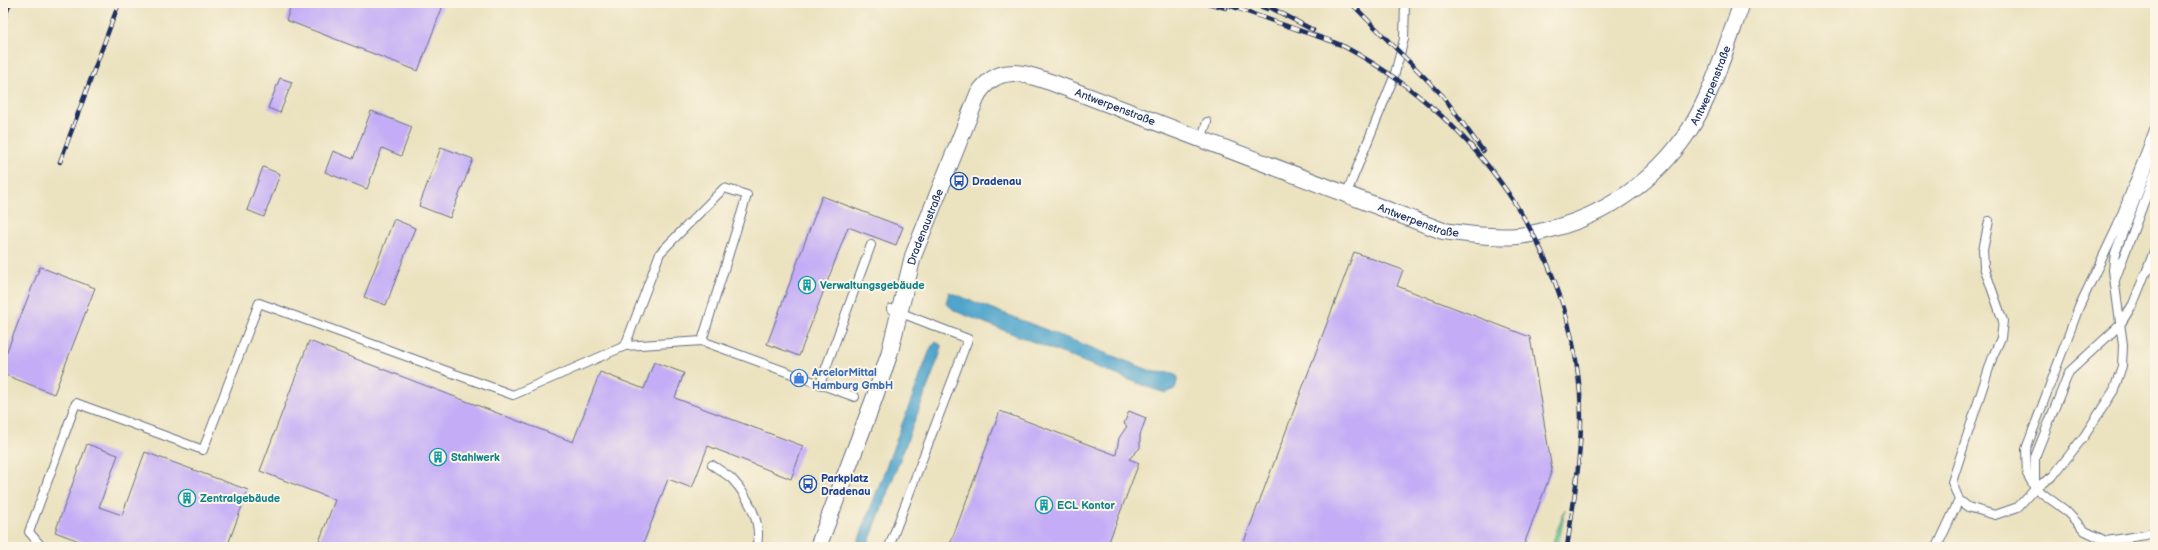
<svg xmlns="http://www.w3.org/2000/svg" width="2158" height="550" font-family="'Balsamiq Sans',sans-serif">
<rect width="100%" height="100%" fill="#fcf5e5"/>
<filter id="ink" filterUnits="userSpaceOnUse"><feTurbulence type="fractalNoise" baseFrequency=".025" numOctaves="2"/><feDisplacementMap in="SourceGraphic" scale="8" xChannelSelector="R" yChannelSelector="G"/><feConvolveMatrix kernelMatrix="1 2 1 2 8 2 1 2 1" color-interpolation-filters="sRGB"/></filter>
<filter id="wash" filterUnits="userSpaceOnUse"><feTurbulence type="fractalNoise" baseFrequency=".012" numOctaves="4" result="noise"/><feDisplacementMap in="SourceGraphic" scale="16" xChannelSelector="R" yChannelSelector="G"/><feGaussianBlur stdDeviation="0.9" result="paint"/><feColorMatrix in="noise" values="0 0 0 0 0 0 0 0 0 0 0 0 0 0 0 0 0 1.4 0 .05"/><feComposite in="paint" operator="in"/></filter>
<g filter="url(#wash)">
<rect width="100%" height="100%" fill="#ebe2c0"/>
<path fill="#76cf96" stroke="#487f7a" d="M1565,509L1558,547H1551Z"/>
<path fill="#50a5cc" stroke="#366a95" d="M949,292L1154,372L1172,373L1178,377L1175,389L1166,393L1150,388L955,311L946,303Z
M936,342L941,345L940,354L867,547H856L931,347Z"/>
<g id="blocks">
<path fill="#c4adf6" d="M292,3H444L418,71L286,20Z
M280,78L292,82L280,113L268,108Z
M371,111L412,127L401,156L382,148L367,189L325,172L333,151L353,159Z
M441,147L473,159L450,218L419,206Z
M263,167L280,174L264,217L247,210Z
M822,196L903,227L896,245L848,227L799,356L767,344Z
M394,219L415,228L386,305L364,297Z
M1354,252L1403,270L1397,286L1530,337L1552,470L1523,547H1242Z
M40,267L95,288L54,394L3,374V361Z
M309,341L573,442L600,372L644,389L654,362L684,373L675,398L803,446L791,479L708,446L692,488L668,479L642,547H317L335,500L260,471Z
M1000,411L1116,455L1119,438L1127,426L1124,424L1129,411L1146,418L1140,435V448L1129,459L1139,463L1107,547H949Z
M87,444L118,455L99,507L122,515L145,452L248,490L227,547H95L55,532Z"/>
</g>
</g>
<g filter="url(#ink)">
<use href="#blocks" fill-opacity="0" stroke="#646e80" stroke-width="1"/>
<g fill="none" stroke-linecap="round" stroke-linejoin="round">
<defs>
<path id="service" d="M2155,127L2117,227L2079,307L2026,449L2027,474L2035,488L2065,510L2085,531L2106,541L2146,535L2155,531
M1201,140L1207,122
M1346,195L1394,77L1404,39L1405,3
M1989,221L1983,250L1984,267L2003,321L2001,338L1993,356L1952,482L1959,500L1968,507L1995,515L2018,507L2035,488L2053,476L2085,435L2114,390L2122,366L2123,345L2113,270L2115,253L2155,150
M2147,270L2155,248
M2115,280L2155,173
M625,346L660,253L724,188L747,195L702,341
M820,384L871,245
M712,465C718,469 726,474 732,479C747,495 764,525 756,547
M2035,488V457L2069,372L2120,325L2133,304L2145,274L2155,264
M42,547L29,532L76,403L203,450L259,303L513,395L625,346L702,341L855,397
M889,547L968,339L891,309
M1937,547L1959,500"/>
<g id="minor">
<path id="s1" d="M818,547L874,399L889,355L913,256L978,94C998,63 1024,73 1053,83L1443,231C1468,234 1493,238 1518,236C1529,235 1540,232 1551,229C1606,215 1656,180 1688,132C1711,98 1728,41 1742,3"/>
</g>
</defs>
<use href="#service" stroke="#646e80" stroke-width="10"/>
<use href="#minor" stroke="#646e80" stroke-width="18"/>
<use href="#service" stroke="#fff" stroke-width="8"/>
<use href="#minor" stroke="#fff" stroke-width="16"/>
<defs>
<path id="rail" d="M1207,3L1226,8
M1222,3C1250,13 1279,23 1307,33C1319,37 1333,41 1345,47C1483,121 1582,265 1581,424C1580,465 1573,507 1567,547
M1251,3L1267,9
M1262,3L1313,30
M1351,3L1443,96L1483,151
M3,21L10,3
M60,162L119,3"/>
</defs>
<use href="#rail" stroke="#1b2f5e" stroke-width="4.5"/>
<use href="#rail" stroke="#fcf5e5" stroke-width="3" stroke-dasharray="9" stroke-linecap="butt"/>
</g>
</g>
<defs>
<symbol id="bus-ring" viewBox="-11 -11 22 22"><circle r="9.5" fill="#fcf5e5" stroke="#1a4fb4" stroke-width="1.5"/><path d="M-5-6H5V4H4V6H2V4H-2V6H-4V4H-5ZM-3.5-4V0h7V-4ZM-3.5 1.2v1.5H-2V1.2ZM2 1.2v1.5H3.5V1.2Z" fill="#1a4fb4"/></symbol>
<symbol id="building-ring" viewBox="-11 -11 22 22"><circle r="9.5" fill="#fcf5e5" stroke="#0f9aa8" stroke-width="1.5"/><path d="M-4-6H4V6H1V3H-1V6H-4ZM-2.5-4.3h1.7v1.8h-1.7ZM.8-4.3h1.7v1.8H.8ZM-2.5-1h1.7V.8h-1.7ZM.8-1h1.7V.8H.8Z" fill="#0f9aa8"/></symbol>
<symbol id="shop-ring" viewBox="-11 -11 22 22"><circle r="9.5" fill="#fcf5e5" stroke="#3f7fe0" stroke-width="1.5"/><path d="M-5-2.5h2.3a2.7 3.5 0 0 1 5.4 0H5L5.5 6h-11ZM-1.5-2.5h3a1.5 2.3 0 0 0-3 0Z" fill="#3f7fe0"/></symbol>
</defs>
<g fill-rule="evenodd">
<use href="#bus-ring" x="949" y="171" width="20" height="20"/>
<use href="#building-ring" x="797" y="275" width="20" height="20"/>
<use href="#shop-ring" x="789" y="368" width="20" height="20"/>
<use href="#building-ring" x="428" y="447" width="20" height="20"/>
<use href="#bus-ring" x="798" y="474" width="20" height="20"/>
<use href="#building-ring" x="177" y="488" width="20" height="20"/>
<use href="#building-ring" x="1034" y="495" width="20" height="20"/>
</g>
<g text-anchor="middle" dominant-baseline="central" stroke-width="4" stroke-linejoin="round" paint-order="stroke">
<g font-size="11" fill="#1b2f5e" stroke="#fcf5e5">
<text stroke="none"><textPath href="#s1" startOffset="1315">Antwerpenstraße</textPath></text>
<text stroke="none"><textPath href="#s1" startOffset="632">Antwerpenstraße</textPath></text>
<text stroke="none"><textPath href="#s1" startOffset="956">Antwerpenstraße</textPath></text>
<text stroke="none"><textPath href="#s1" startOffset="338">Dradenaustraße</textPath></text>
</g>
<g font-size="11" font-weight="bold" fill="#164399" stroke="#fcf5e5" text-anchor="start">
<text x="972" y="181">Dradenau</text>
<text x="821" y="478">Parkplatz<tspan x="821" dy="13">Dradenau</tspan></text>
</g>
<g font-size="11" font-weight="bold" fill="#0d838f" stroke="#fcf5e5" text-anchor="start">
<text x="820" y="285">Verwaltungsgebäude</text>
<text x="451" y="457">Stahlwerk</text>
<text x="200" y="498">Zentralgebäude</text>
<text x="1057" y="505">ECL Kontor</text>
</g>
<g font-size="11" font-weight="bold" fill="#366cbe" stroke="#fcf5e5" text-anchor="start">
<text x="812" y="372">ArcelorMittal<tspan x="812" dy="13">Hamburg GmbH</tspan></text>
</g>
</g>
<rect width="2158" height="550" fill="none" stroke="#fcf5e5" stroke-width="16"/>
</svg>
